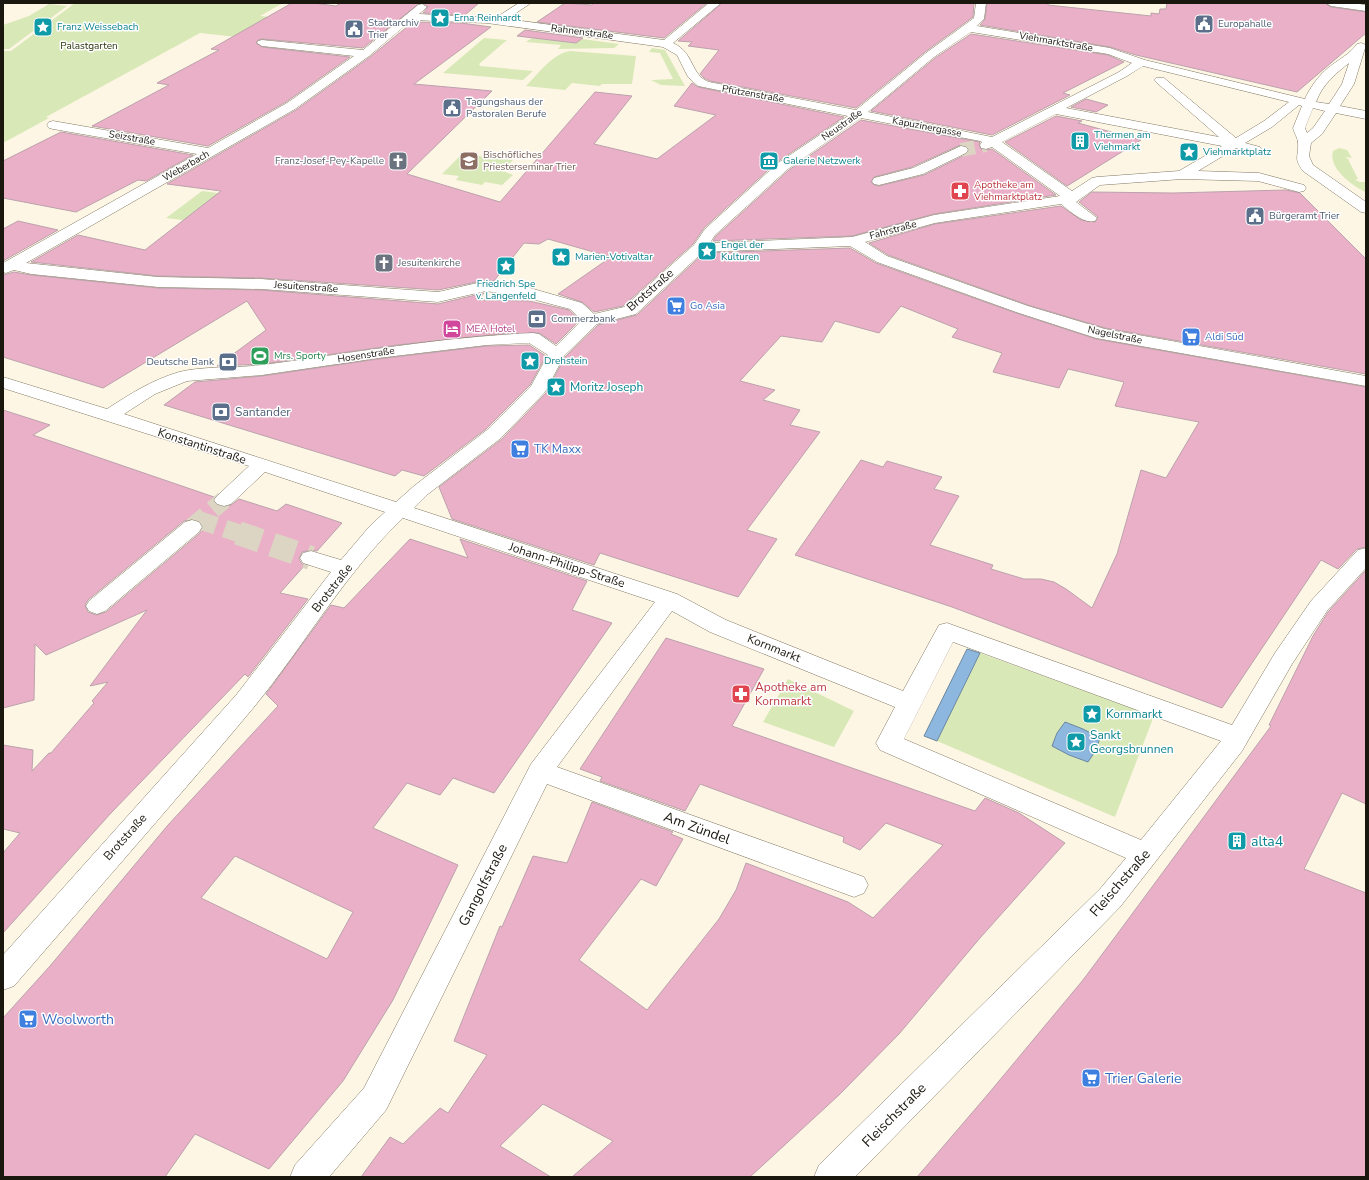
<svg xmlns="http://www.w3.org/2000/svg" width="1369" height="1180" font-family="'Nunito Sans',sans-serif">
<rect width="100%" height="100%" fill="#fef6e4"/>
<path fill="#d8e8b7" d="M75,3H283L260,16L293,19L274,36L266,40L200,33L46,117L49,118L3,143V51H11Z
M49,4L67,6L9,49H3V25L29,16Z
M484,38L507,40L479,64L480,66L533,71L523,80L443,73Z
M532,38L576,43L582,39L619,44L614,48L558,49L561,45L526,42Z
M652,48L665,50L685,86L661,85L651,80L673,79L660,53L649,52Z
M570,51L636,56L632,84H602L600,86L572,83L565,90L526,86C539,73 552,54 570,51Z
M1339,148L1347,150L1352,158L1345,157L1348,159L1358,179L1355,180L1360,182H1366V192C1352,186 1328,168 1333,151Z
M462,154L513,160L503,171L513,175L502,185L485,182L482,185L456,180L459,176L442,174Z
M202,191L249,197L215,224L166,218Z
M980,653L1154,716L1115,817L937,741Z
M788,679L854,711L834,747L763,722Z"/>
<path fill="#8db7de" stroke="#6a87a0" d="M967,649L980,653L937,741L924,736Z
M1065,722L1083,729L1100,738L1096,750L1088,762L1069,755L1052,746L1057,733Z"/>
<path fill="#eab0c8" stroke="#bba2ac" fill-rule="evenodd" d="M292,3H313L336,6L341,3H420L363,48L262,39L258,40L256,43L262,47L350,57L286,102L208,146L92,126L169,85L157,83L219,50L211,49Z
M423,3H479L465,15L423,13L428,7Z
M565,3L592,5L594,3H707L664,38L537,22Z
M722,3H974L973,17L925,52L856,108L710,81L704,78L700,74L719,50L688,46L692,42L678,41Z
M987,3H1048V5L1151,16V13L1159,14L1160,9H1166L1167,3H1325L1331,7L1366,12V33L1297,92L1136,55L1110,47L980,25L985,19Z
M413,22L461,23L491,27L414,84L492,91L407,174L500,202L595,92L632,96L594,144L657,159L716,115L674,106L692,83L698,87L844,117L777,162L704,228L693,244L623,306L594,312L582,302L558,294L611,257L548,239L539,244L524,243L494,281L486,280L438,290L261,278L158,276L31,262L78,235L145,250L221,191L167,184L296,110L370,57Z
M525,30L583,38L576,43L517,36Z
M971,34L1108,55L1124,62L1063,93L1070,95L992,135L871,111L935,58Z
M1086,99L1108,105L1096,112L1071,107Z
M1056,116L1082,121L1078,123L1141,140L1067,186L1005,142Z
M861,120L980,142L979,145L981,149L986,150L992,149L1056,195L934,214L852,236L713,241L716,236L789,170ZM960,145L966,146L969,149L967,154L924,175L879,186L874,185L871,182L874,177L912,167Z
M61,132L193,155L146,181L138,180L76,212L3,198V161Z
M1286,190L1300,193L1366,259V374L1105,328L1028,305L888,255L869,243L935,224L1061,206L1081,220L1095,222L1098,217L1079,202L1092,192L1173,193Z
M18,221L58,230L3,261V229Z
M850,248L876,263L1016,313L1096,339L1366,387V547L1357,549L1338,569L1321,560L1222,708L952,607L795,555L861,460L883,467L887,461L942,477L934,489L959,496L930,545L993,565L991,569L1024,579H1041L1054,582L1066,589L1092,608L1117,554L1141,470L1166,478L1199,422L1115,406L1124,382L1068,369L1059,388L993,372L1002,353L952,337L958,329L901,306L879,333L835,321L822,342L781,336L740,381L775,390L763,400L800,410L790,425L820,432L747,530L777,539L738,597L600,553L594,565L452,519L439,487L502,439L546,393L565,357L598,325L637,315L704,253Z
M14,272L31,275L158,288L261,290L438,304L484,293L478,300L529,301L569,310L580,320L556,344L539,333L499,334L397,345L263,364L217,366L266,330L247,301L103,388L3,357V274H7Z
M529,345L546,356L530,385L486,429L424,476L402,470L395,476L164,405L195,382L262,376L378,359L487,346Z
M3,410L50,425L33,435L214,497L212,500L217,505L224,507L231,505L239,499L277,511L286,504L342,523L317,551L311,550L302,552L299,559L302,564L305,565L280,593L308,599L248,677L245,674L111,813L3,933V853L20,833L3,829V745L33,750L32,771L49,753H51L94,703L92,701L108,682L90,686L147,610L46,655L35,644L34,700L3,708ZM192,519L199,521L203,526L200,533L106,612L96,615L88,612L85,605L88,600L184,521Z
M410,539L468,558L460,539L587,581L572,610L612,623L494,793L453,778L440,795L407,783L373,828L458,865L393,1000L343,1081L269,1169L195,1134L165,1177H3V1018L50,966L168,825L278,706L266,694L331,605L344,608ZM235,856L353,912L327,959L201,898Z
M1366,570V804L1342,793L1304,869L1366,893V1177H917L989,1093L1083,980L1118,933L1271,726L1269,725L1313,636L1328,612Z
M666,638L764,669L732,726L975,811L985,798L1019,813L1065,843L980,938L899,1034L839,1095L750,1177H572L613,1141L543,1104L500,1146L551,1177H361L390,1137L403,1144L440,1108L448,1113L487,1055L454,1041L500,926L502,927L533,856L567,863L592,802L673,832L671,834L683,839L656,886L641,879L579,960L647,1010L719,919L736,890L746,863L848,902L873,918L943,845L886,823L860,850L843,842L844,837L700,784L685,811L600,781L602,777L580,769Z"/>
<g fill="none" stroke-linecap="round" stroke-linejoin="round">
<path stroke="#dcd5c4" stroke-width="14" stroke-dasharray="14 7" stroke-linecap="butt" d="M961,150L986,145"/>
<path stroke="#dcd5c4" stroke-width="18" stroke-dasharray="18 9" stroke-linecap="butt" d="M199,520L241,534
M192,527L224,500"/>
<path stroke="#dcd5c4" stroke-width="24" stroke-dasharray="24 12" stroke-linecap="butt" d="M238,533L311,558"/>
<defs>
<path id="minor" d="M519,3H531L507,19L664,40L709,3H721L673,43C695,53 690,75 709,82L856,110L926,53L974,18L976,3H986L984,19L977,26L1110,48L1145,60L1305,99C1309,89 1319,75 1328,68C1338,60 1350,54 1357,44L1361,43L1366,45L1354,84L1340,106L1366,111V119L1336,113L1322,134L1311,143L1309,156L1313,165L1366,202V213L1361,212L1303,171C1293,157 1299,158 1298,143C1298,138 1294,133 1293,128L1302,106L1299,105L1272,127L1245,143L1260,147L1262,150L1260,153L1255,154L1236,148L1198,171L1259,173L1304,185L1306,188L1304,191L1299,192L1258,181L1182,179L1100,185L1076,202L1097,218L1095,221C1083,224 1070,211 1061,204L935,223L865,242L887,256L1028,306L1105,329L1366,376V386L1096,338L1016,312L877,262L850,246L703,252L636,314L597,324L564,356L545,392L501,438L428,494L414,508L677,594L726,620L903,691L939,625L947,623L1232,725L1275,653L1311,601L1358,550L1366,548V568L1327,611L1292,664L1242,751L1120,907L855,1177H814L819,1165L1100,889L1126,858L880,750L876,743L895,707L710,632L672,611L557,767L864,877L868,885L864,893L854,897L547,784L386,1110L329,1177H290L295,1165L364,1088L531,764L655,602L403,518C344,574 305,645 254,707C175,802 94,893 14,986L3,990V955L237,694L331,572L303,563L300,558L303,553L311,551L341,560L369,527L385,512L265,472L231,504L224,506L217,504L214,500L217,496L249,466L3,388V377L107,409C130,394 152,380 179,372C203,366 237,368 263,365C353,353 442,337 533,333L539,334L556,346L582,320L570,309L528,298L486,291L438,302L261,289L158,287L31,274L14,270L6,273L3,272V263L197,154L53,129L49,128L47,125L49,122L53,121L208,148L287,103L354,56L262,46L257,43L258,41L262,40L363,50L418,5L422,4L427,7L419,14L495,18ZM412,20L487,23L663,47L677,55L688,77L698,86L848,116L778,163L705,229L694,245L624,307L594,314L582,303L530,288L486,281L438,292L261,279L158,277L26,263L295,109L369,56ZM971,32L1108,54L1132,63L1119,72L992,137L868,112L934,57ZM1349,63L1342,84L1329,104L1316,102C1322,85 1335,74 1349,63ZM1143,66L1289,102L1264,121L1236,138L1164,78H1156L1154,80L1156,82L1219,137L1066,108L1127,76ZM1313,108L1325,111L1313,128L1307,133L1305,128ZM1056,114L1222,146L1179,171L1097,177L1092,178L1072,191L1002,142ZM861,118L980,141L982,142L980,145L981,148L986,149L992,147L1060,196L934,215L852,237L710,243L715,235L788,169ZM529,343L548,355L531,386L487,430L414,486L396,502L124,414L155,394L187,381L262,375L378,358L487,345ZM953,642L1221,741L1141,840L904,739Z
M1326,3H1352L1366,5V11L1331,6Z
M961,146L966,147L968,150L966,153L923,174L879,185L874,184L872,181L874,178L913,168Z
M192,520L199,522L202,527L199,532L105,611L97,614L89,611L86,606L89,601L185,522Z"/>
</defs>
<use href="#minor" stroke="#817964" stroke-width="1"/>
<use href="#minor" fill="#fff" fill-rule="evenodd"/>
</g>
<defs>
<symbol id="sight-square" viewBox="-11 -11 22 22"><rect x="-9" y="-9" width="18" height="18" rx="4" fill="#0f9aa8" stroke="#fff"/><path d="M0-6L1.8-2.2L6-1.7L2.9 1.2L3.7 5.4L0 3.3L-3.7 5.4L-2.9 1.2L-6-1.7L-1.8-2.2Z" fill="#fff"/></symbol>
<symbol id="civic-square" viewBox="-11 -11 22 22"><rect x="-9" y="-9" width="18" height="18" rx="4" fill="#5c6f8a" stroke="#fff"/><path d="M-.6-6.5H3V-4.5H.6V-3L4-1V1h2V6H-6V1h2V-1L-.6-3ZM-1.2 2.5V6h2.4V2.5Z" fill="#fff"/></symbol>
<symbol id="building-square" viewBox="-11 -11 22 22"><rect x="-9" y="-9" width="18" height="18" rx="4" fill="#0f9aa8" stroke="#fff"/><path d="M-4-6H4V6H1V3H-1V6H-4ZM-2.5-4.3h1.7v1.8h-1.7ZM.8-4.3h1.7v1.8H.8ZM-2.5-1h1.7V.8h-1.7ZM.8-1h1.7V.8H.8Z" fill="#fff"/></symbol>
<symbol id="church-square" viewBox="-11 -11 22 22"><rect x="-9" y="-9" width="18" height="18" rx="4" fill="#6b7280" stroke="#fff"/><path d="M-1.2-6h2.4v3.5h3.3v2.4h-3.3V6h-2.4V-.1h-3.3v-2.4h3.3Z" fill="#fff"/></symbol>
<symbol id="university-square" viewBox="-11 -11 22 22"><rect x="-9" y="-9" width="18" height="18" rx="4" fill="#8d6e63" stroke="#fff"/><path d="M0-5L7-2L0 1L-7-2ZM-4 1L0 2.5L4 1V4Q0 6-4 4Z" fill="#fff"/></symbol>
<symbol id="museum-square" viewBox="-11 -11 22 22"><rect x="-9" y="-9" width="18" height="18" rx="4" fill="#0f9aa8" stroke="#fff"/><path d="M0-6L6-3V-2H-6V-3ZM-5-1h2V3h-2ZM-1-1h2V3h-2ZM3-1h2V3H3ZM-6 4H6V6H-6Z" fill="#fff"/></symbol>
<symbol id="pharmacy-square" viewBox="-11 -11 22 22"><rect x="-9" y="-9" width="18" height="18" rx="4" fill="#e0444e" stroke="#fff"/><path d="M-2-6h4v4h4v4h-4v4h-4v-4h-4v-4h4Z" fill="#fff"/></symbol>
<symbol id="supermarket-square" viewBox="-11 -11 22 22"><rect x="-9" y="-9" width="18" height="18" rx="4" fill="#3f7fe0" stroke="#fff"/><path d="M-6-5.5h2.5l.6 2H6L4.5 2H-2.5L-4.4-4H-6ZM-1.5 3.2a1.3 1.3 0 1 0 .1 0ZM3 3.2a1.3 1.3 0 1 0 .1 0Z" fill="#fff"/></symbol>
<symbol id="bank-square" viewBox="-11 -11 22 22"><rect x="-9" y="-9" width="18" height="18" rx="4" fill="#5c6f8a" stroke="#fff"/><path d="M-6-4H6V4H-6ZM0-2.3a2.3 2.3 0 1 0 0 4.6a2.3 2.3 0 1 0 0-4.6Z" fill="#fff"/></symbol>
<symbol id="hotel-square" viewBox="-11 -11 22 22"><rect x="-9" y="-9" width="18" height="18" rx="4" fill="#d1479c" stroke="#fff"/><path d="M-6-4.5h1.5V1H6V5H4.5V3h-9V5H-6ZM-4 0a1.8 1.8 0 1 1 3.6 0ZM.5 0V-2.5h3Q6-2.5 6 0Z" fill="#fff"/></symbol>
<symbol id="stadium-square" viewBox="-11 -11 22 22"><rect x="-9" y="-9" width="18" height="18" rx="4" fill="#2e9e5b" stroke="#fff"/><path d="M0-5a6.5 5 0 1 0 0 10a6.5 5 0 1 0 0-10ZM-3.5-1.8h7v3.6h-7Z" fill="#fff"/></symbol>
</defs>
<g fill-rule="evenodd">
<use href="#sight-square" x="429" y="7" width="22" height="22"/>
<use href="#civic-square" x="1193" y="13" width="22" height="22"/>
<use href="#sight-square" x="32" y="16" width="22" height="22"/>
<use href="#civic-square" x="343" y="18" width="22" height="22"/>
<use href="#civic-square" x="441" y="97" width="22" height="22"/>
<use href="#building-square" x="1069" y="130" width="22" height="22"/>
<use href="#sight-square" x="1178" y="141" width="22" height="22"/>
<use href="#church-square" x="387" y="150" width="22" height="22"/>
<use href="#university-square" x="458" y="150" width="22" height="22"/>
<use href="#museum-square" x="758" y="150" width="22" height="22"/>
<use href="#pharmacy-square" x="949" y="180" width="22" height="22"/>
<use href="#civic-square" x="1244" y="205" width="22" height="22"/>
<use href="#sight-square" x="696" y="240" width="22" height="22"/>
<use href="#sight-square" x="550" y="246" width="22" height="22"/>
<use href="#church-square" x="373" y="252" width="22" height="22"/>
<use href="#sight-square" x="495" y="255" width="22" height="22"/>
<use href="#supermarket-square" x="665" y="295" width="22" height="22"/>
<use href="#bank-square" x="526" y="308" width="22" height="22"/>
<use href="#hotel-square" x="441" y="318" width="22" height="22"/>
<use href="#supermarket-square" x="1180" y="326" width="22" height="22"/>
<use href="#stadium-square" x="249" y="345" width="22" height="22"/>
<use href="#sight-square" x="519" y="350" width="22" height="22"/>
<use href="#bank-square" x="217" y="351" width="22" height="22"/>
<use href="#sight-square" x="545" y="376" width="22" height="22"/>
<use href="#bank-square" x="210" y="401" width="22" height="22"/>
<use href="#supermarket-square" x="509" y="438" width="22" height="22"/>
<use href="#pharmacy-square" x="730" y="683" width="22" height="22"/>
<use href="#sight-square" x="1081" y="703" width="22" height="22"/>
<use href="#sight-square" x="1065" y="731" width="22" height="22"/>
<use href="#building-square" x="1226" y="830" width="22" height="22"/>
<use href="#supermarket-square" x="17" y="1008" width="22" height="22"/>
<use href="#supermarket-square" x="1080" y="1067" width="22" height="22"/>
</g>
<g text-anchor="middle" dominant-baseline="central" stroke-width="3" stroke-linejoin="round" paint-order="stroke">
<g font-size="10" fill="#0d838f" stroke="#fff" text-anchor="start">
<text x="454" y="18">Erna Reinhardt</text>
<text x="57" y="27">Franz Weissebach</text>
<text x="1094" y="135">Thermen am<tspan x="1094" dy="12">Viehmarkt</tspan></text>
<text x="1203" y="152">Viehmarktplatz</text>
<text x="783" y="161">Galerie Netzwerk</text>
<text x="721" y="245">Engel der<tspan x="721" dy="12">Kulturen</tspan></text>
<text x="575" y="257">Marien-Votivaltar</text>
<text x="506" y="284" text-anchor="middle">Friedrich Spe<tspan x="506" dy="12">v. Langenfeld</tspan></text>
<text x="544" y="361">Drehstein</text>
</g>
<g font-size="10" fill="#4e5e75" stroke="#fff" text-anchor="start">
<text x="368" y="23">Stadtarchiv<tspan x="368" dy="12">Trier</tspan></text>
<text x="1218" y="24">Europahalle</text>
<text x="466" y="102">Tagungshaus der<tspan x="466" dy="12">Pastoralen Berufe</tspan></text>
<text x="1269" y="216">Bürgeramt Trier</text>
<text x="551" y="319">Commerzbank</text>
<text x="214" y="362" text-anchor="end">Deutsche Bank</text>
</g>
<g font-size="10" fill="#1a170f" stroke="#fff">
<text transform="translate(582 32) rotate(7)">Rahnenstraße</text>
<text transform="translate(1056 42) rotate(10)">Viehmarktstraße</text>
<text transform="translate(753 94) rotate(10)">Pfützenstraße</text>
<text transform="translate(842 125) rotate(-35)">Neustraße</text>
<text transform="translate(927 127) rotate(11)">Kapuzinergasse</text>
<text transform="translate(132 138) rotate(10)">Seizstraße</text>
<text transform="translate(186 166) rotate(-30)">Weberbach</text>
<text transform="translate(893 230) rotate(-15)">Fahrstraße</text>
<text transform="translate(306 287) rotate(4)">Jesuitenstraße</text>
<text transform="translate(1115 335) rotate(12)">Nagelstraße</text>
<text transform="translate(366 355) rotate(-9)">Hosenstraße</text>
</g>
<g font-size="10" fill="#29330b" stroke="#fff">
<text x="89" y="46">Palastgarten</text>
</g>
<g font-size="10" fill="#785e54" stroke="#fff" text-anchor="start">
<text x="483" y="155">Bischöfliches<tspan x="483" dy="12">Priesterseminar Trier</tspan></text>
</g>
<g font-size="10" fill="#5b616d" stroke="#fff" text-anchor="end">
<text x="384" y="161">Franz-Josef-Pey-Kapelle</text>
<text x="398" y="263" text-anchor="start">Jesuitenkirche</text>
</g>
<g font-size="10" fill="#be3a42" stroke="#fff" text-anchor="start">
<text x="974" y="185">Apotheke am<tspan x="974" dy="12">Viehmarktplatz</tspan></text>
</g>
<g font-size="10" fill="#366cbe" stroke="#fff" text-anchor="start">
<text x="690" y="306">Go Asia</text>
<text x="1205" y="337">Aldi Süd</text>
</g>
<g font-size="10" fill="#b23c85" stroke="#fff" text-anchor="start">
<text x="466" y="329">MEA Hotel</text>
</g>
<g font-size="10" fill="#27864d" stroke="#fff" text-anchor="start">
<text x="274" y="356">Mrs. Sporty</text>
</g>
<g font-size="12" fill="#1a170f" stroke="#fff">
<text transform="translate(650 290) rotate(-41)">Brotstraße</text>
<text transform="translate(202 446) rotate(18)">Konstantinstraße</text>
<text transform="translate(567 565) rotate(18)">Johann-Philipp-Straße</text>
<text transform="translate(332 588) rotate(-52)">Brotstraße</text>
<text transform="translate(774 648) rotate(22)">Kornmarkt</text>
<text transform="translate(125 837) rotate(-48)">Brotstraße</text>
</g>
<g font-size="12" fill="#0d838f" stroke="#fff" text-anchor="start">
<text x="570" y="387">Moritz Joseph</text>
<text x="1106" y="714">Kornmarkt</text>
<text x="1090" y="735">Sankt<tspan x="1090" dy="14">Georgsbrunnen</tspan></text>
</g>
<g font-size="12" fill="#4e5e75" stroke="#fff" text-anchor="start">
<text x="235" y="412">Santander</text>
</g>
<g font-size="12" fill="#366cbe" stroke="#fff" text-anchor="start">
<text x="534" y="449">TK Maxx</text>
</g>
<g font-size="12" fill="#be3a42" stroke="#fff" text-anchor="start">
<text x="755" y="687">Apotheke am<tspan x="755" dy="14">Kornmarkt</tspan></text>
</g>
<g font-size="14" fill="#1a170f" stroke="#fff">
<text transform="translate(697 828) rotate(20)">Am Zündel</text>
<text transform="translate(1120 883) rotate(-49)">Fleischstraße</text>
<text transform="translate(483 885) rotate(-63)">Gangolfstraße</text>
<text transform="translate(894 1115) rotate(-45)">Fleischstraße</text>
</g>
<g font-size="14" fill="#0d838f" stroke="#fff" text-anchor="start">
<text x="1251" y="841">alta4</text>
</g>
<g font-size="14" fill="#366cbe" stroke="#fff" text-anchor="start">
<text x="42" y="1019">Woolworth</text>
<text x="1105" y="1078">Trier Galerie</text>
</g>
</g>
<rect width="1369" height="1180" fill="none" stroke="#1a170f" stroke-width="8"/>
</svg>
